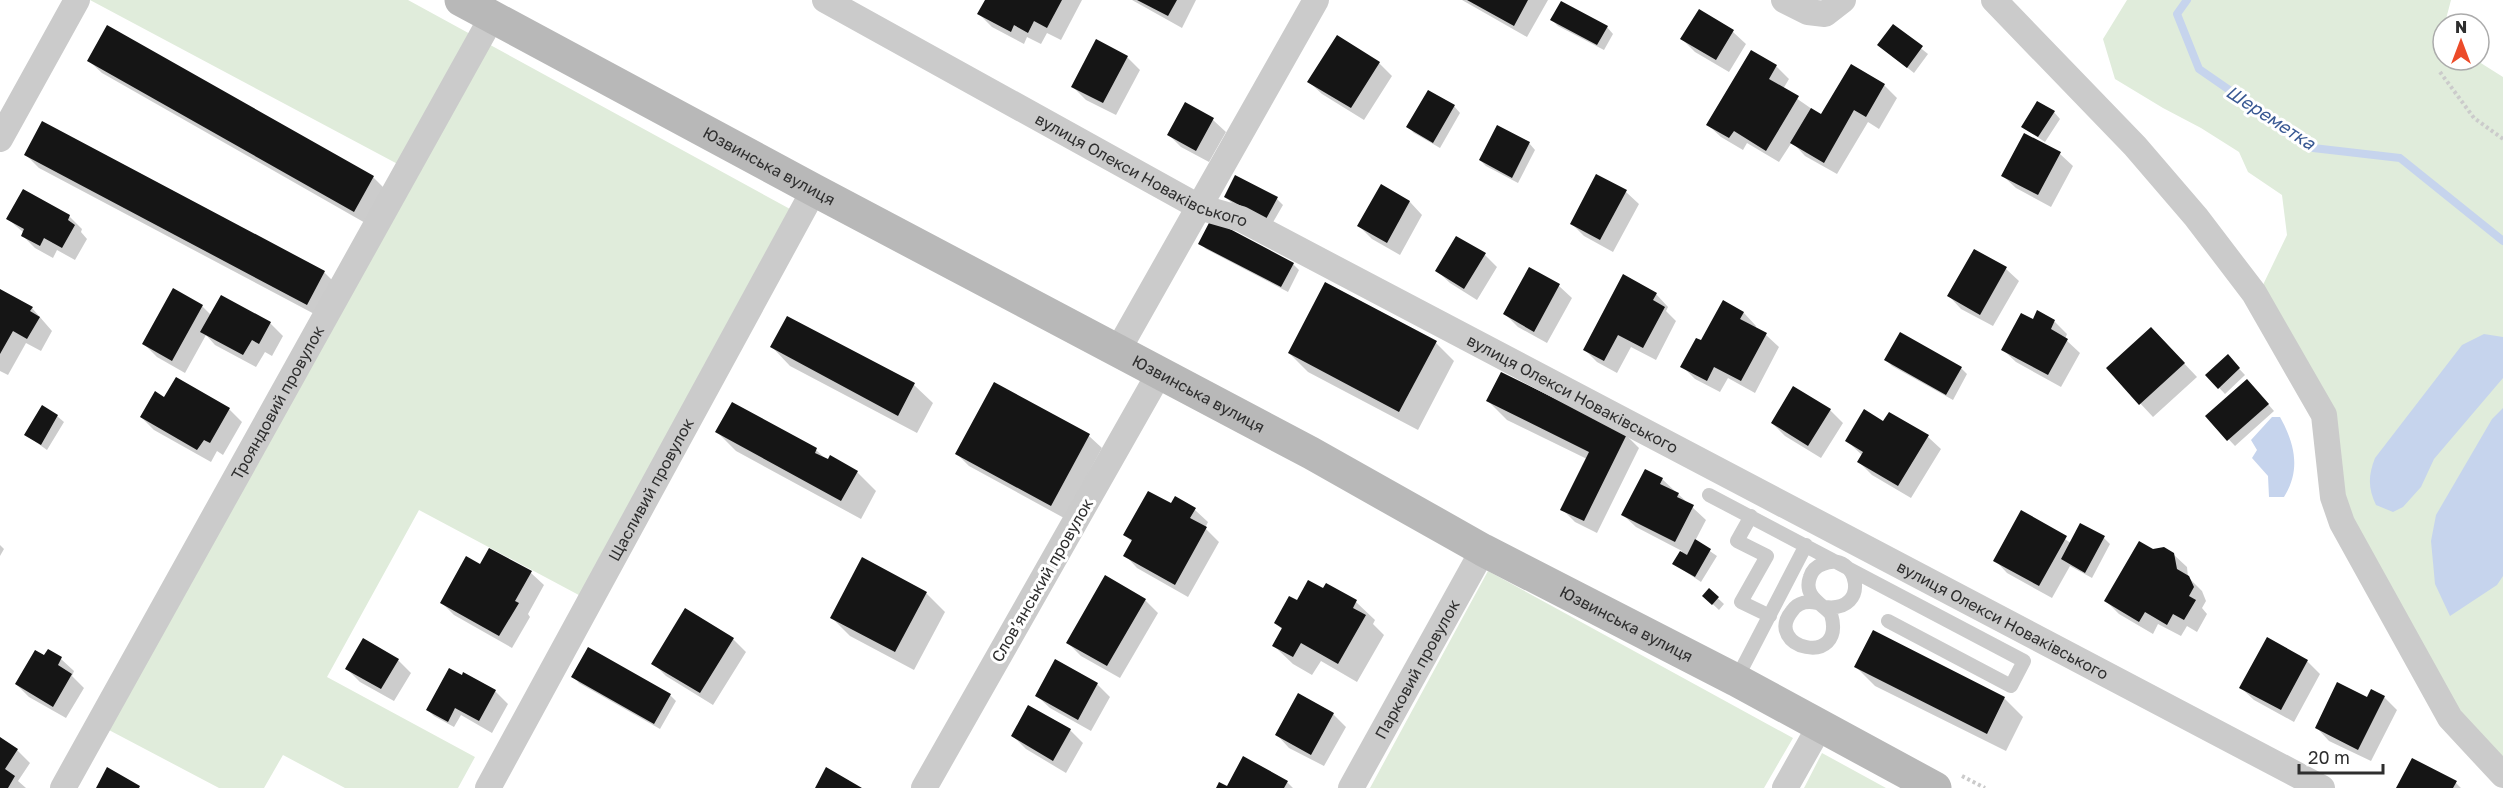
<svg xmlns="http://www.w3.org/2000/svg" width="2503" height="788" font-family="'Golos Text',sans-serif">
<rect width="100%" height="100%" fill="#fff"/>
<path fill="#e0ecdb" d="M90,0H408L801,215L590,601L419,510L327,677L475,757L458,788H345L283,755L264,788H219L107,729L407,169Z
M2127,0H2451L2441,38L2443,40V60H2476L2503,77V775L2463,734L2342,523L2324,415L2261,289L2287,235L2282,195L2248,172L2239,152L2201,128L2163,108L2115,79L2103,39Z
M1488,571L1793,738L1764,788H1370Z
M1822,753L1886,788H1804Z"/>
<path fill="#c6d4ed" d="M2484,334L2503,337V378L2434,459L2421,487L2403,507L2393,512L2376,505C2368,488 2368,476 2375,458L2462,345Z
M2503,408V576L2497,585L2450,616L2435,584L2431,541L2436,515L2492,419Z
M2272,417H2280C2295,444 2301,470 2284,497H2269L2268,476L2252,458L2257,450L2251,440Z"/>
<path fill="#0003" d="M986,0H1082L1061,40L1047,33L1041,44L1027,37L1024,44L992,27L979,14Z
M1132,0H1196L1182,28Z
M1462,0H1548L1527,37Z
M1699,11L1733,32L1746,44L1729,72L1695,52L1682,39Z
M1552,20L1607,27L1613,34L1604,50L1558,26Z
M1893,26L1928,54L1914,73L1879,45Z
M108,27L373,177L386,190L367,224L102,73L89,61Z
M1752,52L1776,66L1789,79L1783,89L1822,116L1852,66L1884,85L1897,98L1879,129L1868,122L1837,174L1805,156L1792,142L1779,162L1747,143L1743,150L1721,137L1708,125Z
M1127,57L1140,70L1116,115L1086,100L1073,87Z
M1379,63L1392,76L1364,120L1322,94L1309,82Z
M1428,92L1454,106L1460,113L1440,148L1414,133L1408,127Z
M1186,104L1213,120L1226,132L1209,162L1181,147L1168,134Z
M2054,112L2060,119L2045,142L2022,127Z
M43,123L324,272L337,285L320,317L39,168L26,155Z
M1529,143L1535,150L1518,183L1486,166L1480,160Z
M2060,154L2073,166L2051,207L2016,188L2003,176Z
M1381,186L1410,202L1422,215L1400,255L1372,239L1359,226Z
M1626,192L1639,204L1613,252L1584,236L1571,223Z
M1225,197L1277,199L1283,205L1272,224L1232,203Z
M69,216L82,229L81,232L87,239L75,260L57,250L53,258L35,248L22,235L24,233L8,219Z
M1200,243L1293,264L1299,270L1288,292L1206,249Z
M1485,255L1497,267L1477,300L1450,283L1437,271Z
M1530,269L1559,286L1572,298L1547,343L1518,327L1505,314Z
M2006,269L2019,281L1993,326L1961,309L1949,296Z
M0,291L32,308L52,331L41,351L26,343L8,375L0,371Z
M1656,294L1668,307L1666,311L1676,321L1656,360L1631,347L1617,373L1597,362L1585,350Z
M1723,302L1744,313L1756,326L1755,328L1766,335L1779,347L1755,393L1728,378L1720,392L1695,379L1682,366L1702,342Z
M202,306L211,315L270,323L283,336L272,356L265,352L256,367L215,345L206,335L185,373L157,357L144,344Z
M2038,313L2055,322L2067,334L2065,339L2080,353L2061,387L2016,362L2003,350L2033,321Z
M2164,342L2197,377L2153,417L2108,369Z
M1436,343L1454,361L1418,430L1308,372L1289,353Z
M772,347L914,385L933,403L917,433L790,366Z
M2228,357L2245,375L2225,394L2207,375Z
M1886,360L1961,368L1967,374L1953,400L1892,366Z
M2253,387L2274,411L2235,446L2207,416Z
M165,399L229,409L242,422L223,455L217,451L211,462L154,430L141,417Z
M1488,401L1627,436L1639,448L1597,533L1575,522L1562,509L1587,459L1507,420Z
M732,404L816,450L828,461L831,457L857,472L876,491L861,519L736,451L717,432Z
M1830,410L1843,423L1821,458L1785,436L1772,423Z
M57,416L64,422L47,450L26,435Z
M1884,423L1928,437L1941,449L1911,498L1872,475L1859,462L1863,456L1847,441Z
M1089,436L1102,448L1064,518L969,466L956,453Z
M1662,479L1706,520L1695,541L1717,556L1701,582L1674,564L1682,551L1636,527L1623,515Z
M1171,505L1195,510L1208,522L1205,528L1219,542L1188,597L1137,568L1125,555L1132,542L1125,535Z
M2021,512L2071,543L2104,538L2110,544L2092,578L2070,566L2052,598L2007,573L1995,560Z
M0,545L4,549L0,556Z
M2153,551L2173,554L2187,567L2188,577L2202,591L2206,601L2202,608L2207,614L2197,632L2187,626L2181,636L2158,624L2153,634L2119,614L2106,601Z
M480,566L531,573L544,585L528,614L530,617L512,648L454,615L442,603Z
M1323,590L1356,602L1375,620L1373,624L1384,635L1357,682L1321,661L1312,675L1293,664L1274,646L1283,630L1275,623L1297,603Z
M1709,590L1724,604L1719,610L1704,596Z
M926,593L945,612L914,670L850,636L831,617Z
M1145,600L1158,613L1120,678L1081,656L1068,643Z
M733,639L746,652L713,705L666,676L653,663Z
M48,651L61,659L74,671L72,676L84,688L66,718L29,697L16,684Z
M398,660L411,673L394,701L360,682L347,669Z
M2307,661L2320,674L2294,722L2254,700L2241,688Z
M1856,667L2004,698L2023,717L2006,751L1875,686Z
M464,674L495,691L508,704L492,733L461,715L454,727L434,716L428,710Z
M573,676L670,695L676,701L660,729L579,683Z
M1097,684L1110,697L1091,731L1050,708L1037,696Z
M2384,697L2397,710L2371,761L2329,741L2317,728L2368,699Z
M1333,714L1346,727L1324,766L1289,748L1277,735Z
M1070,730L1083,743L1066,773L1026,749L1013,736Z
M0,739L17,750L30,763L18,781L26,788H0Z
M1287,782L1293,788H1217Z
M2456,783L2461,788H2398Z"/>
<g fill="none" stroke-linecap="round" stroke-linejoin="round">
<path stroke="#c6d4ed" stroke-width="8" d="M2187,0L2177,14L2199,69L2313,148L2400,158L2503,241"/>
</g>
<path fill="#151515" d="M985,0H1062L1047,28L1034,21L1028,33L1014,25L1011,32L977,14Z
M1137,0H1177L1168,16Z
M1467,0H1528L1514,26Z
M1561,1L1608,26L1597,45L1550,20Z
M1699,9L1734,30L1716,60L1680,39Z
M1893,24L1923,46L1907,68L1877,45Z
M107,25L374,176L354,212L87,61Z
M1337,35L1380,62L1351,108L1307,82Z
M1096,39L1128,56L1103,103L1071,87Z
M1751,50L1777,65L1769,79L1799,96L1766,151L1734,131L1729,138L1706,125Z
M1851,64L1885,84L1866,117L1854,110L1824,163L1790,143L1811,108L1821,114Z
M1428,90L1455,105L1433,143L1406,127Z
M2037,101L2055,111L2038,137L2021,127Z
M1185,102L1214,118L1196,151L1167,135Z
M42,121L325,271L307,305L24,155Z
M1497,125L1530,142L1512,178L1479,160Z
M2024,133L2061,152L2038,195L2001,176Z
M1596,174L1627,190L1600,240L1570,224Z
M1235,175L1278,197L1266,219L1224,197Z
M1381,184L1410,201L1387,243L1357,226Z
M23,189L70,215L68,220L75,225L62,248L44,238L40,246L21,236L24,229L6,219Z
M1211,219L1294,263L1281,287L1198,244Z
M1456,236L1486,253L1464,289L1435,271Z
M1974,249L2007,267L1980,315L1947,296Z
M1529,267L1560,284L1534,332L1503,314Z
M1623,274L1657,293L1653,300L1665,307L1643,348L1618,335L1604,361L1583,350Z
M1325,282L1437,341L1399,412L1288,353Z
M173,288L203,305L172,361L142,344Z
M0,289L33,307L30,311L40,317L27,339L13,331L0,354Z
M221,295L271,322L259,344L252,340L243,355L200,332Z
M1723,300L1744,312L1740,319L1767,333L1741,381L1714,367L1707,381L1680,367L1696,338L1701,340Z
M2037,310L2055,320L2051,329L2068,339L2048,375L2001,350L2021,313L2033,319Z
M787,316L915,383L898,416L770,347Z
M2151,327L2185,363L2139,405L2106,368Z
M1900,332L1962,367L1946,395L1884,360Z
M2228,354L2240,368L2218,389L2205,375Z
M1501,372L1627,434L1584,521L1560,510L1589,452L1486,401Z
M176,377L230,408L210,443L204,440L197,450L140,417L155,391L164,397Z
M2247,379L2269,404L2227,441L2205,416Z
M994,382L1090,434L1051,506L955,454Z
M1793,386L1831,409L1808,446L1771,423Z
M732,402L817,448L815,453L828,459L830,455L858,471L841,501L715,432Z
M42,405L58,415L41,445L24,435Z
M1864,409L1883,421L1889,412L1929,435L1898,486L1857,462L1863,452L1845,441Z
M1645,469L1663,478L1660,484L1679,493L1677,497L1694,505L1675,542L1621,515Z
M1148,491L1171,503L1175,496L1196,508L1190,518L1207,527L1175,585L1123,556L1132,540L1123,535Z
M2021,510L2067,536L2039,586L1993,561Z
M2080,523L2105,536L2085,573L2061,559Z
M1695,539L1711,549L1695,577L1672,564L1680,551L1687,555Z
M2139,541L2153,549L2164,547L2174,553L2177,569L2189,576L2194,587L2189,596L2196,600L2184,620L2173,614L2167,625L2145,612L2139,622L2104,601Z
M489,548L532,571L515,601L519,603L499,636L440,603L466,556L480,564Z
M862,557L927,592L895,652L830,618Z
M1105,575L1146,599L1107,666L1066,643Z
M1308,580L1323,588L1326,583L1357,600L1353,608L1366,615L1338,664L1301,643L1293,657L1272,646L1282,628L1274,623L1289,596L1297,600Z
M1709,588L1719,597L1712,605L1702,596Z
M685,608L734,638L700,693L651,664Z
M1873,630L2005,697L1987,734L1854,667Z
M2267,637L2308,660L2281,710L2239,688Z
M363,638L399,659L381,689L345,669Z
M588,647L671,694L654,724L571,677Z
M48,649L62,657L58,665L72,674L53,707L15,684L35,650L44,655Z
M1055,659L1098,683L1078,720L1035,696Z
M449,668L462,675L463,672L496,690L479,721L455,708L448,722L426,710Z
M2337,682L2367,697L2371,689L2385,696L2358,750L2315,728Z
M1298,693L1334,713L1311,755L1275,735Z
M1028,705L1071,729L1053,761L1011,736Z
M0,737L18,749L5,769L15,776L8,788H0Z
M1243,756L1288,781L1284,788H1216L1219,782L1227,786Z
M2412,758L2457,781L2453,788H2396Z
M107,767L140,786L139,788H96Z
M826,767L862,788H815Z"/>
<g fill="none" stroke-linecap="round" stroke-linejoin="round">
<path stroke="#cbcbcb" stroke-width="4" stroke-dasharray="3 3" stroke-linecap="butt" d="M2440,72L2474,118L2503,139
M1962,776L1985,788"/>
<path stroke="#cbcbcb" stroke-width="14" d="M1709,495L2024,661L2011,686L1888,621
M1751,516L1737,541L1767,556L1741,602L1770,616
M1817,603C1808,601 1798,602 1792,611C1762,648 1847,669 1831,614C1821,603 1803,596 1810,577C1812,570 1817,566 1823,564C1858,549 1872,613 1825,607
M1736,680L1806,545"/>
<g stroke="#cbcbcb" stroke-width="26">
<path id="s1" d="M825,0L1199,207L1241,219L2322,788"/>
<path d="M1784,0L1808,12L1825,14L1843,0"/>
<path d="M1994,0L2135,146L2196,217L2254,293L2324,415L2333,497L2342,523L2450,718L2503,775"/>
<path d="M0,139L77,0"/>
<path d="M1118,350L1316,0"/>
<path id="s2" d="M63,788L492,17"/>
<path id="s3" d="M488,788L814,190"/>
<path d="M924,788L1160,372"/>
<path id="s4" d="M1351,788L1483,550"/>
<path d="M1785,788L1820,726"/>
</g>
<path stroke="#b8b8b8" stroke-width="33" id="s5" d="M461,0L814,190L1311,453L1483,550L1736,680L1935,788"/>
</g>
<g text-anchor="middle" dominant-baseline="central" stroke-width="6" stroke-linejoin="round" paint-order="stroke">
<g font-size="16" fill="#2e2e2e" stroke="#fff">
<text stroke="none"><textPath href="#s5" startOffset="350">Юзвинська вулиця</textPath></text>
<text stroke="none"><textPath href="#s1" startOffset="360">вулиця Олекси Новаківського</textPath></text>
<text stroke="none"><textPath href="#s5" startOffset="836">Юзвинська вулиця</textPath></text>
<text stroke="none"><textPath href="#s1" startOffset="846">вулиця Олекси Новаківського</textPath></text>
<text stroke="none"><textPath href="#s2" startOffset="441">Трояндовий провулок</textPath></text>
<text stroke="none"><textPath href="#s3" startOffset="340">Щасливий провулок</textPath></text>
<text transform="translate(1042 580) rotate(-60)">Словʼянський провулок</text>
<text stroke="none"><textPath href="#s1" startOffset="1332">вулиця Олекси Новаківського</textPath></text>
<text stroke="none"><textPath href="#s5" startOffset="1322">Юзвинська вулиця</textPath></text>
<text stroke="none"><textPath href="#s4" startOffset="136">Парковий провулок</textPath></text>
</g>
<g font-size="18" font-style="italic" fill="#395993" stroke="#fff">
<text transform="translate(2271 117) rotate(33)">Шереметка</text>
</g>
</g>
<g transform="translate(2461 42)"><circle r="28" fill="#ffffff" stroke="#ababab" stroke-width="1.5"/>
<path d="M0-4.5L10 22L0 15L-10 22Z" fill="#ec4b29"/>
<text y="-9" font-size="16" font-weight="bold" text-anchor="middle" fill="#2e2e2e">N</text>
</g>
<path d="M2299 764v9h84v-9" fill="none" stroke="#2e2e2e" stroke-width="3"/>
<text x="2308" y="764" font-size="18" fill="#2e2e2e" stroke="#ffffff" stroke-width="4.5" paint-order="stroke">20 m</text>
</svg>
